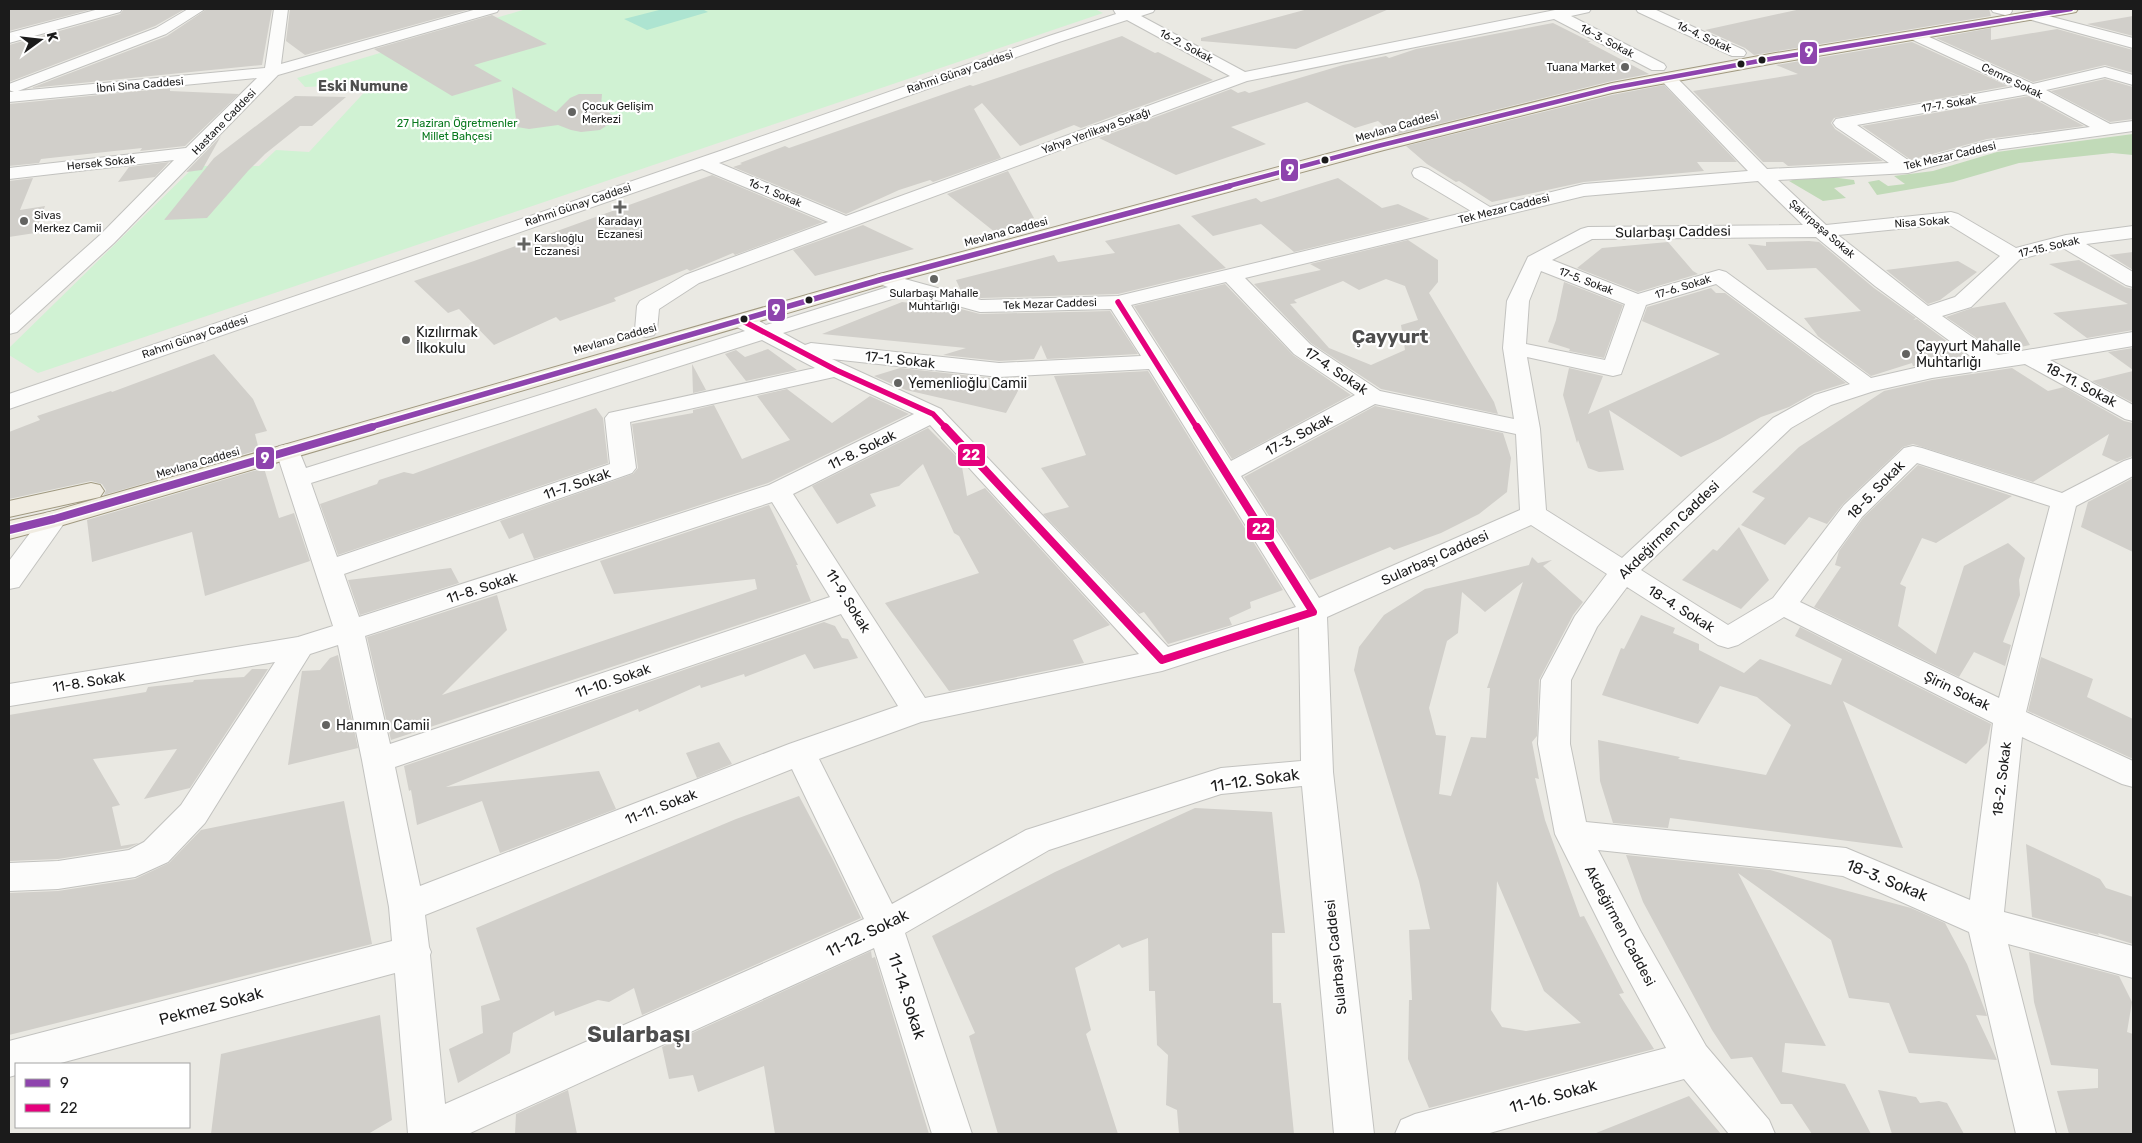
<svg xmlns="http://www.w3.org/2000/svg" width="2142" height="1143" font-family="Rubik,sans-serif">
<rect width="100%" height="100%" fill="#eae9e3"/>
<path fill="#c1dab8" d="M2133,134V155L2112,153L2019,163L1953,182L1877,195L1868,182L1879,180L1888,186L1905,184L1894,176L1933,171L1997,152Z
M1804,177H1831L1854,180L1855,184L1834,188L1846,198L1823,201L1789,181Z"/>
<path fill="#d0f2d3" d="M526,9H1095L1103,13L38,373L9,355V348L195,166H259L276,150L309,152L372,84L305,87L297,78Z"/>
<path fill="#ade4d1" d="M663,9H702L708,12L647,30L624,19Z"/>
<path fill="#d1cfca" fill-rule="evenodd" d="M9,9H93L9,31Z
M124,9H185L155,26L9,82V45L120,14Z
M207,9H272L262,65L31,88L167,36Z
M290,9H471L305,55L286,41Z
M1308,9H1389L1296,49L1201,41V38Z
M1801,9H1989L1991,16L1754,55L1745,48L1705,30Z
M492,15L547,44L474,65L502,81L452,96L374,49Z
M2133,16V36L2087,24Z
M1553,23L1591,42H1588L1649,74L1612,81L1394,135L1378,121L1355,128L1307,102L1231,127L1266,144L1176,175L1099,138L1231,89L1238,93L1245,91L1249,93L1343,65L1386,56L1389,58L1416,49Z
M1991,28V40L2057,29L2133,50V73L2105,65L2033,82L1936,38Z
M1122,36L1155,53L1158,52L1213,80L1081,128L1074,125L1020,146L982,103L974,109L1001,158L933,182L930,180L899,190L846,214L733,167L742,164L740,163L785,146L789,148L970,85L973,86Z
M1912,42L2008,86L1834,118L1831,123L1835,129L1883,161L1788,166L1783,162H1763L1693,91L1798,74L1776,65Z
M2105,79L2133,87V119L2110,122L2051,91Z
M1664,85L1737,162H1697L1704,171L1584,182L1492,202L1459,181L1456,182L1427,164L1406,146L1612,95Z
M512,87L556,112L570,98L579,94H602L601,106L617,119L600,130L581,132L571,130L558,125L529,129L517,127Z
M170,88V91L239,94L185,146L140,151L142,148L41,159L39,163L9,166V104Z
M295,96L346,97L312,126H300L265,154L248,171L207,218L164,220L214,158Z
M2029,96L2084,126L1987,139L1911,160L1862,126Z
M221,136L202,170L186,172Z
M169,162L155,177L118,182L129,167Z
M1008,171L1034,218L996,233L947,194Z
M712,175L823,222L735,255L733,253L690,271L687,269L614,298L616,301L560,321L556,317L494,345L459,309L448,313L414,281L474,261Z
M33,178L20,210L45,206L35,233L9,237V181Z
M1338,178L1382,208L1398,204L1430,219L1294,252L1261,224L1213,236L1191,216L1256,198L1261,202Z
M1179,224L1226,268L1118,294L981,298L962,293L956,280L1054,255L1058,262L1115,253L1105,241Z
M863,225L914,249L815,276L793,250Z
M1408,240L1438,260V282L1429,293L1494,402L1498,414L1381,389L1311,343L1254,284L1321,270L1310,264ZM1386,279L1405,286L1418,320L1401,325L1405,350L1371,365L1329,348L1290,304L1297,303L1294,300L1343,281L1359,290Z
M1809,241L1819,242L1874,288L1916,318L1913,320L1917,319L1968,357L1913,366L1912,363L1871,376L1815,334L1818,336L1804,318L1861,311L1816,268L1767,270L1748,244L1766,246V242Z
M1668,242L1693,271L1698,274L1638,292L1577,268L1602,248Z
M2133,252V270L2109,255Z
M2079,260L2125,287L2133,289V330L2087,338L2053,313L2128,304L2049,264Z
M1958,261L1977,272L1940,300L1928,304L1886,270Z
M1564,282L1623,305L1604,358L1569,351L1570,349L1548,342L1556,320Z
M1225,284L1293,355L1351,395L1232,459L1134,306Z
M1711,288L1716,293H1725L1846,383L1814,393L1789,407L1761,417L1720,439L1681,457L1609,410L1624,470L1599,472L1588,468L1578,440L1577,443L1563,395L1569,368L1603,376L1588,414L1720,354L1642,321L1647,307Z
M902,302L957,308L980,314L1110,311L1138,354L1047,359L1041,345L1034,359L999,361L943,355L966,348L822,334Z
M2005,302L2030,345L1997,352L1946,317L1972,308Z
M2133,348V370L2108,352Z
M768,349L797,370L746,381L725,354L736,350L745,357Z
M214,354L253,399L267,431L255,434L259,450L104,495L106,490L102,484L91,481L9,499V432L40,420L37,416L111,391L112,392Z
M692,364L706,390L693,393Z
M900,368L999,379L1025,378L1006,413L906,390L874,376Z
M2012,368L2048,391L2064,387L2124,421L2133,423V456L2117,462L2102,455L2109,434L2033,482L1913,444L1903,447L1843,504L1827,524L1809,517L1785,545L1741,525L1765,498L1752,492L1799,447L1884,391L1932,380Z
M1148,371L1283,590L1250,602L1251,608L1229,618L1232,625L1168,644L1144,612L1139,614L1043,514L1069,507L1041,468L1086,455L1054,376Z
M2133,371V403L2092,381Z
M787,389L832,423L870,396L909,414L768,483L534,559L523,533L509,539L500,521L633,474L638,468L632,424L693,413V410L714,405L742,459L790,440L757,396Z
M1375,406L1503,433L1511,458L1507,492L1479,514L1441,533L1394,550L1390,547L1310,580L1244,477Z
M596,408L603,418L608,463L338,555L320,504L377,484L379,480L404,472L413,474Z
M928,428L961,461L967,496L985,488L1110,625L1073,640L1084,663L949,691L885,603L979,573L959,536L954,533L923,464L899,486L870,494L876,506L837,524L812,486Z
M1918,465L2012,496L1936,543L1922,538L1900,584L1906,587L1898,626L1936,654L1964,566L2008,543L2025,558L2019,580L2020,595L2003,642L2011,645L2005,666L1974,652L1959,677L1814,607L1841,567L1835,565L1839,551L1863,518Z
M264,468L279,518L294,513L310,561L205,596L192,532L92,562L87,520Z
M2133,478V552L2081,527L2088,502Z
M769,505L798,565H796L811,601L391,740L367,637L497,595L507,630L442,695L757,589L755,579L614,594L600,561Z
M1739,527L1769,580L1741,609L1682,580L1713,549L1717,551Z
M1532,557L1538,563L1552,560L1543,566L1583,602L1573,615L1539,680L1537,736L1532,742L1539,779L1535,778L1545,820L1580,917L1584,916L1624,993L1619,994L1654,1049L1429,1108L1408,1059L1409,1000H1412L1409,930L1430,929L1419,881L1354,670L1359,647L1384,615L1425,589L1529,565ZM1523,582L1487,688H1490L1486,738L1471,737L1451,796L1439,794L1446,736L1436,735L1429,708L1447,641L1458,633L1462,592L1485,612ZM1497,881L1544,991L1581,1023L1526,1031L1502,1027L1491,1010Z
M451,568L459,583L360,615L348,580Z
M1641,615L1675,628L1673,633L1699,644V650L1744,673L1760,659L1831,685L1842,659L1795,636L1800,627L1991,724L1987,743L1966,764L1843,701L1903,848L1670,818L1668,828L1613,823L1600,781L1598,740L1680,757L1678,759L1766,775L1791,725L1757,697L1720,686L1698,724L1602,695L1621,648L1624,649Z
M824,622L835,626L842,638L848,639L858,658L814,669L805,654L745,677L744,674L701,688L700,685L639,712L638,709L446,787L599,771L616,809L500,853L482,801L417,825L411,790L409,791L404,766Z
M338,655L358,748L288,765L302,671L320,670L330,658Z
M2041,657L2093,679L2087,697L2133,719V759L2028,711Z
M252,669H268L190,788L144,799L177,749L93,759L120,805L112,807L121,846L139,843L128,848L58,859L9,861V715L146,692L148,687L193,682L194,680L244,677Z
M719,742L732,764L697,778L686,753Z
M799,796L833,860L861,918L642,1015L634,988L609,1002L598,1000L555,1016L554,1011L513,1033L510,1053L458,1083L449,1049L483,1033L481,1006L500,1000L476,928L736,819Z
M344,801L372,944L9,1035V893L58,891L135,879L169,863L201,830Z
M1195,808L1272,812L1285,933H1272L1273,1003H1281L1294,1134H1179L1177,1110L1166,1105L1168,1055L1157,1045L1155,991H1149L1148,938L1122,948L1119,944L1075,968L1091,1030L1086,1034L1118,1134H998L969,1036L975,1033L932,936L1055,872Z
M2026,844L2100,879L2106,888L2133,897V944L2098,933L2099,935L2032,917Z
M1626,855L1770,870L1911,908L1945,923L1967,964L1986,1013L1987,1016L1976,1015L1997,1060L1909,1053L1889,1003L1849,998L1831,940L1738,873L1826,1046L1785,1043L1782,1072L1845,1084L1871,1134H1812L1792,1104H1781L1752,1057L1731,1059L1712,1030L1643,902Z
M871,951L872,958L875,957L929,1134H775L764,1066L698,1092L693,1075L669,1079L662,1047Z
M2029,952L2119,976L2132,1002L2127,1032L2133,1034V1134H2069L2057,1091L2098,1088V1069L2051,1065L2034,1002Z
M380,1015L392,1120L368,1134H211L221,1054Z
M568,1090L577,1134H515L516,1114Z
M1878,1090L1916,1097L1920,1103L1939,1101L1947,1103L1964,1134H1892Z
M1689,1096L1721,1134H1596V1133Z"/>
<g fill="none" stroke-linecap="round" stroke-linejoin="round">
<defs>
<path id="minor" d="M99,9H122L120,12L9,43V33Z
M188,9H205L166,34L18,91L265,68L274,9H288L281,64L477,9H499L497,12L278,75L114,243L17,332L9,334V316L100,235L174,160L9,179V168L186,148L257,78L9,102V92H14L9,90V84L156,28Z
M1113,9H1155L1153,12L1141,16L1245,72L1555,10L1591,9L1589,12L1571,16L1664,64L1666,67L1664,70H1652L1554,19L1247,81L699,283L659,309L657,330L654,335L646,337L638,335L635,330L637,306L640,301L685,275L828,222L702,169L9,409V394L720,151L1049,36L1116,14ZM1127,20L1230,76L846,216L719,163L1059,42Z
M1636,9H1654L1744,50L1746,53L1744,56H1732L1638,12Z
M1991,9H2011L2012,11L2010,14L2005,15L1993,12Z
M2033,12L2133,38V48L2028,19L2026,16L2028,13Z
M1916,31L2033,84L2105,67L2133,75V85L2105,77L2046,90L2110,124L2133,121V131L1988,151L1908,173L1778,180L1826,225L1951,212L1958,214L2016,248L2066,235L2133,226V238L2086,244L2133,272V287L2126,285L2063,248L2020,259L1971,307L1942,316L1998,355L2133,332V346L2050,360L2133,405V421L2125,419L2025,364L1932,378L1874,391L1831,405L1791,428L1641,570L1728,625L1773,598L1844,505L1904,448L1913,446L1922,448L2062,493L2124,461L2133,458V476L2076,506L2026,712L2133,761V787L2122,784L2022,737L2004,912L2133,946V978L2008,944L2056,1134H2016L1969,932L1843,876L1598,850L1641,932L1706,1046L1769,1120L1775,1134H1729L1684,1079L1486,1134H1395L1401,1120L1415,1114L1666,1048L1615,954L1555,834L1538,744L1541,680L1575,616L1607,574L1531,525L1327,617L1333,772L1374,1134H1334L1302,786L1221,794L1049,850L905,933L972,1134H932L874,948L468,1134H408L395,973L57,1064H16V1075L9,1077V1041L392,941L389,907L362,760L338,645L310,654L205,823L168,862L135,877L58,889L9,891V863L58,861L129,850L144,842L181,805L275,662L10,706L9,684L298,637L333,626L276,451L279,446L288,444L297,446L306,468L745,331L735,326L732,321L735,316C748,313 756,319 766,325L888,287L876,283L873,279L876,275L883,273L981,300L1118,296L1471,211L1414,177L1412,173L1414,169L1421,167L1428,169L1490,207L1584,184L1748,171L1661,80L1659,77L1661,74H1673L1767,169L1889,163L1836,127L1833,123L1836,119L2014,87L1911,39L1908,36L1911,33ZM2029,94L2090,127L1987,141L1911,162L1857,125ZM1758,181L1803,225L1588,227L1581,229L1528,257L1507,301L1503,348L1514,419L1380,391L1310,344L1245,278L1584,196ZM1948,224L2000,256L1955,297L1928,306L1838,235ZM1816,237L1875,286L1973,358L1932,364L1871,378L1726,272L1719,270L1712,272L1638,294L1552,260L1592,239ZM1541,271L1625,304L1605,360L1526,344L1529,301ZM1226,282L1294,354L1355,395L1231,461L1131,305ZM1716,284L1850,384L1815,395L1773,418L1622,558L1546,510L1540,429L1527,357L1613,376L1621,374L1646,305ZM911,293L980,312L1111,309L1141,356L999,363L811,343L805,345L783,333ZM762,340L815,368L609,413L605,418L610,464L337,557L311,483ZM832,359L999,377L1149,369L1296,607L1168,647L941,409ZM834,377L914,414L769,485L359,617L344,574L632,473L636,468L630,422ZM1375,404L1516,434L1520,510L1319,598L1241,476ZM930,425L1139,654L925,698L793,494ZM1917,463L2050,506L1999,698L1800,602L1862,517ZM772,502L830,597L390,744L365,636ZM1627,587L1718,645L1728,648L1738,645L1784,617L1993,723L1970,900L1846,848L1586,822L1570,744L1571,680L1597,627ZM841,614L898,706L789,744L420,886L395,767ZM1299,627L1301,761L1221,768L1026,830L892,904L819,759L921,722L1162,671ZM792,769L864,919L445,1104L430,955L431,952L429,947L425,915Z
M54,511L63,513L67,519L19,587L9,589V561L45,513Z"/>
<path id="primary" d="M2046,9H2078L2076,12L2071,13L1770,64L1612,93L1384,150L890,283L63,525L9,539V521L50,512L876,275L1372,142L1612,83L1770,54Z
M91,483L100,485L104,491L100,497L9,517V501Z"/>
</defs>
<use href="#minor" stroke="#c2c2bf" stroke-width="2"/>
<use href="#primary" stroke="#a09980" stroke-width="2"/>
<use href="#minor" fill="#fcfcfb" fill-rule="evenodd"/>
<use href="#primary" fill="#f0ece2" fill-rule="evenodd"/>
<defs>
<path id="bus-1-far2" d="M1225,187L1378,146L1612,88L1770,59L2071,9"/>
<path id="bus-1-far1" d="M367,428L883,279L1230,186"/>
<path id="bus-1" d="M9,530L54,519L372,427"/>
<path id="bus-2-far1" d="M1118,302L1197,428
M743,321L836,370L933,414L946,428"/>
<path id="bus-2" d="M945,427L1162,660L1313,612L1197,427"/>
</defs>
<use href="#bus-1-far2" stroke="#fff" stroke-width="7"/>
<use href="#bus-1-far1" stroke="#fff" stroke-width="9"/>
<use href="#bus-1" stroke="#fff" stroke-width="11"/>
<use href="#bus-2-far1" stroke="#fff" stroke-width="9"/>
<use href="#bus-2" stroke="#fff" stroke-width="11"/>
<use href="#bus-1-far2" stroke="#8e44ad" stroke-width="4.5"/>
<use href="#bus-1-far1" stroke="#8e44ad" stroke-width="5.5"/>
<use href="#bus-1" stroke="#8e44ad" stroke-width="8"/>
<use href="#bus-2-far1" stroke="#e5007d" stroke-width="5.5"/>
<use href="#bus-2" stroke="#e5007d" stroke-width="8"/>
</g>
<g fill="#1b1b1b" stroke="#fff" stroke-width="2">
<circle cx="1762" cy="60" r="4.5"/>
<circle cx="1741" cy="64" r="4.5"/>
<circle cx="1325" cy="160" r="4.5"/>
<circle cx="809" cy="300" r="4.5"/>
<circle cx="744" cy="319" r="4.5"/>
</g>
<g fill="#636361" stroke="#fff" stroke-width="2">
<circle cx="1625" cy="67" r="5"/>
<circle cx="572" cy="112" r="5"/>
<path d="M617.5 199.5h5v5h5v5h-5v5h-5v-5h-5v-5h5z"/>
<circle cx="24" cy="221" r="5"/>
<path d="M521.5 236.5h5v5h5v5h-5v5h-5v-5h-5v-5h5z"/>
<circle cx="934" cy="279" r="5"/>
<circle cx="406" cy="340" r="5"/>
<circle cx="1906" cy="354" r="5"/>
<circle cx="898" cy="383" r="5"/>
<circle cx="326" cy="725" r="5"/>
</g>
<g text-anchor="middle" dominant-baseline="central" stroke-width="4.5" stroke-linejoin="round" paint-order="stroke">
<g font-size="11" fill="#1b1b1b" stroke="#fff">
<text transform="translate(1704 37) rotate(25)">16-4. Sokak</text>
<text transform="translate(1607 41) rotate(28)">16-3. Sokak</text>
<text transform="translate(1186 46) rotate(28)">16-2. Sokak</text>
<text transform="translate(960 72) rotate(-19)">Rahmi Günay Caddesi</text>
<text transform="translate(2012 81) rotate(26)">Cemre Sokak</text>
<text transform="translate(140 85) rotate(-5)">İbni Sina Caddesi</text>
<text transform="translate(1949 104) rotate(-10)">17-7. Sokak</text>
<text transform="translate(224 122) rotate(-46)">Hastane Caddesi</text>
<text transform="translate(1397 127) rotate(-16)">Mevlana Caddesi</text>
<text transform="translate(1096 131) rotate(-20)">Yahya Yerlikaya Sokağı</text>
<text transform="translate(1950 156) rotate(-13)">Tek Mezar Caddesi</text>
<text transform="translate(101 163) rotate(-6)">Hersek Sokak</text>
<text transform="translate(775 193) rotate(23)">16-1. Sokak</text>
<text transform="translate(578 205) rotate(-19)">Rahmi Günay Caddesi</text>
<text transform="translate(1504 209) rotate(-14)">Tek Mezar Caddesi</text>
<text transform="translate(1922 222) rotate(-4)">Nisa Sokak</text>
<text transform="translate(1822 229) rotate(41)">Şakirpaşa Sokak</text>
<text transform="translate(1006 232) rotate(-15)">Mevlana Caddesi</text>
<text transform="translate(2049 247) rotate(-13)">17-15. Sokak</text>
<text transform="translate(1586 281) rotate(21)">17-5. Sokak</text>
<text transform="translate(1683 287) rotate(-17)">17-6. Sokak</text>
<text transform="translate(1050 304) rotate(-2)">Tek Mezar Caddesi</text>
<text transform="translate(195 337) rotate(-19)">Rahmi Günay Caddesi</text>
<text transform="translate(615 339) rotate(-16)">Mevlana Caddesi</text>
<text transform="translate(198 463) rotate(-16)">Mevlana Caddesi</text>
</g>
<g font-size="11" fill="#1b1b1b" stroke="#fff" text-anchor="start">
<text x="1615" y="67" text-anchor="end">Tuana Market</text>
<text x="582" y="106">Çocuk Gelişim<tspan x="582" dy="13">Merkezi</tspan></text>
<text x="34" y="215">Sivas<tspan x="34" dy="13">Merkez Camii</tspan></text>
<text x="620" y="221" text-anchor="middle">Karadayı<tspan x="620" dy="13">Eczanesi</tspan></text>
<text x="534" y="238">Karslıoğlu<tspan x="534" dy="13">Eczanesi</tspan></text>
<text x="934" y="293" text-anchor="middle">Sularbaşı Mahalle<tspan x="934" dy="13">Muhtarlığı</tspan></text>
</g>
<g font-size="11" fill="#09791e" stroke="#fff">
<text x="457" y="123">27 Haziran Öğretmenler<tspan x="457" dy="13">Millet Bahçesi</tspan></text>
</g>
<g font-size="14" font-weight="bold" fill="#4e4e4e" stroke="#fff">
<text x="363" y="86">Eski Numune</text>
</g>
<g font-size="14" fill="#1b1b1b" stroke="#fff">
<text transform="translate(1673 232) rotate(-1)">Sularbaşı Caddesi</text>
<text transform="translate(900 360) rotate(6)">17-1. Sokak</text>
<text transform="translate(1336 371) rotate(34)">17-4. Sokak</text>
<text transform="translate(2081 385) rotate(28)">18-11. Sokak</text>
<text transform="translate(1299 435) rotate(-28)">17-3. Sokak</text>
<text transform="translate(862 450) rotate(-26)">11-8. Sokak</text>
<text transform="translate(577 484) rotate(-19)">11-7. Sokak</text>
<text transform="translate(1876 490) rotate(-46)">18-5. Sokak</text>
<text transform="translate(1669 530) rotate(-44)">Akdeğirmen Caddesi</text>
<text transform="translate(1435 558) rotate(-24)">Sularbaşı Caddesi</text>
<text transform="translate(482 588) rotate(-18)">11-8. Sokak</text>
<text transform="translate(848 601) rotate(58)">11-9. Sokak</text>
<text transform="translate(1681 609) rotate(32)">18-4. Sokak</text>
<text transform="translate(613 681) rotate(-19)">11-10. Sokak</text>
<text transform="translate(89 682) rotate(-9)">11-8. Sokak</text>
<text transform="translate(1957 691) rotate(26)">Şirin Sokak</text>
<text transform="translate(2002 779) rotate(-83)">18-2. Sokak</text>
<text transform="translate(661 807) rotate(-21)">11-11. Sokak</text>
<text transform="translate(1620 926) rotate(62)">Akdeğirmen Caddesi</text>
<text transform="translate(1336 957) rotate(-96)">Sularbaşı Caddesi</text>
</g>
<g font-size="14" fill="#1b1b1b" stroke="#fff" text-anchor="start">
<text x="416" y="332">Kızılırmak<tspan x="416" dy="16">İlkokulu</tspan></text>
<text x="1916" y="346">Çayyurt Mahalle<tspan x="1916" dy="16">Muhtarlığı</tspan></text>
<text x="908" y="383">Yemenlioğlu Camii</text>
<text x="336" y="725">Hanımın Camii</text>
</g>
<g font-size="16" fill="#1b1b1b" stroke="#fff">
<text transform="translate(1255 780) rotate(-8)">11-12. Sokak</text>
<text transform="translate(1887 880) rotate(22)">18-3. Sokak</text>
<text transform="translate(867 933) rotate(-26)">11-12. Sokak</text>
<text transform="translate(907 996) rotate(72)">11-14. Sokak</text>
<text transform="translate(211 1006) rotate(-15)">Pekmez Sokak</text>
<text transform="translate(1553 1096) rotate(-15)">11-16. Sokak</text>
</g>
<g font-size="19" font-weight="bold" fill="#4e4e4e" stroke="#fff">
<text x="1390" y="336">Çayyurt</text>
</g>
<g font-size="22" font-weight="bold" fill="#4e4e4e" stroke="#fff">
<text x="639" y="1034">Sularbaşı</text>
</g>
</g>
<g stroke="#fff" stroke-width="2">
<rect x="1799" y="41" width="19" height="24" rx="5" fill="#8e44ad"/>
<rect x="1280" y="158" width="19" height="24" rx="5" fill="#8e44ad"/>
<rect x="767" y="298" width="19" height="24" rx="5" fill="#8e44ad"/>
<rect x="957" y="443" width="29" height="24" rx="5" fill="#e5007d"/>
<rect x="255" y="446" width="20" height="24" rx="5" fill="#8e44ad"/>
<rect x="1246" y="517" width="29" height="24" rx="5" fill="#e5007d"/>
</g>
<g font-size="14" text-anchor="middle" font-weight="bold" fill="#fff">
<text x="1809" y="57">9</text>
<text x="1290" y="175">9</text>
<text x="776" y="315">9</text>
<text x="971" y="460">22</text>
<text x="265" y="463">9</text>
<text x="1261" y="534">22</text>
</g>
<rect width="2142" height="1143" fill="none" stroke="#1b1b1b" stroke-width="20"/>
<rect x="15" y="1063" width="175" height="65" fill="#ffffff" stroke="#a4a4a4"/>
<rect x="25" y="1079" width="25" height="8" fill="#8e44ad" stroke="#a4a4a4"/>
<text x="60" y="1088" font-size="15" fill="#1b1b1b">9</text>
<rect x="25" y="1104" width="25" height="8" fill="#e5007d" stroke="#a4a4a4"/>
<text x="60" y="1113" font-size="15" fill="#1b1b1b">22</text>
<g transform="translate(40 40) rotate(75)" stroke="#ffffff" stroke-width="4" paint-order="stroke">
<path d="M0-4L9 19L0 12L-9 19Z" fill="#1b1b1b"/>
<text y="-8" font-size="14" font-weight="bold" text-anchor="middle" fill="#1b1b1b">K</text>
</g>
</svg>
